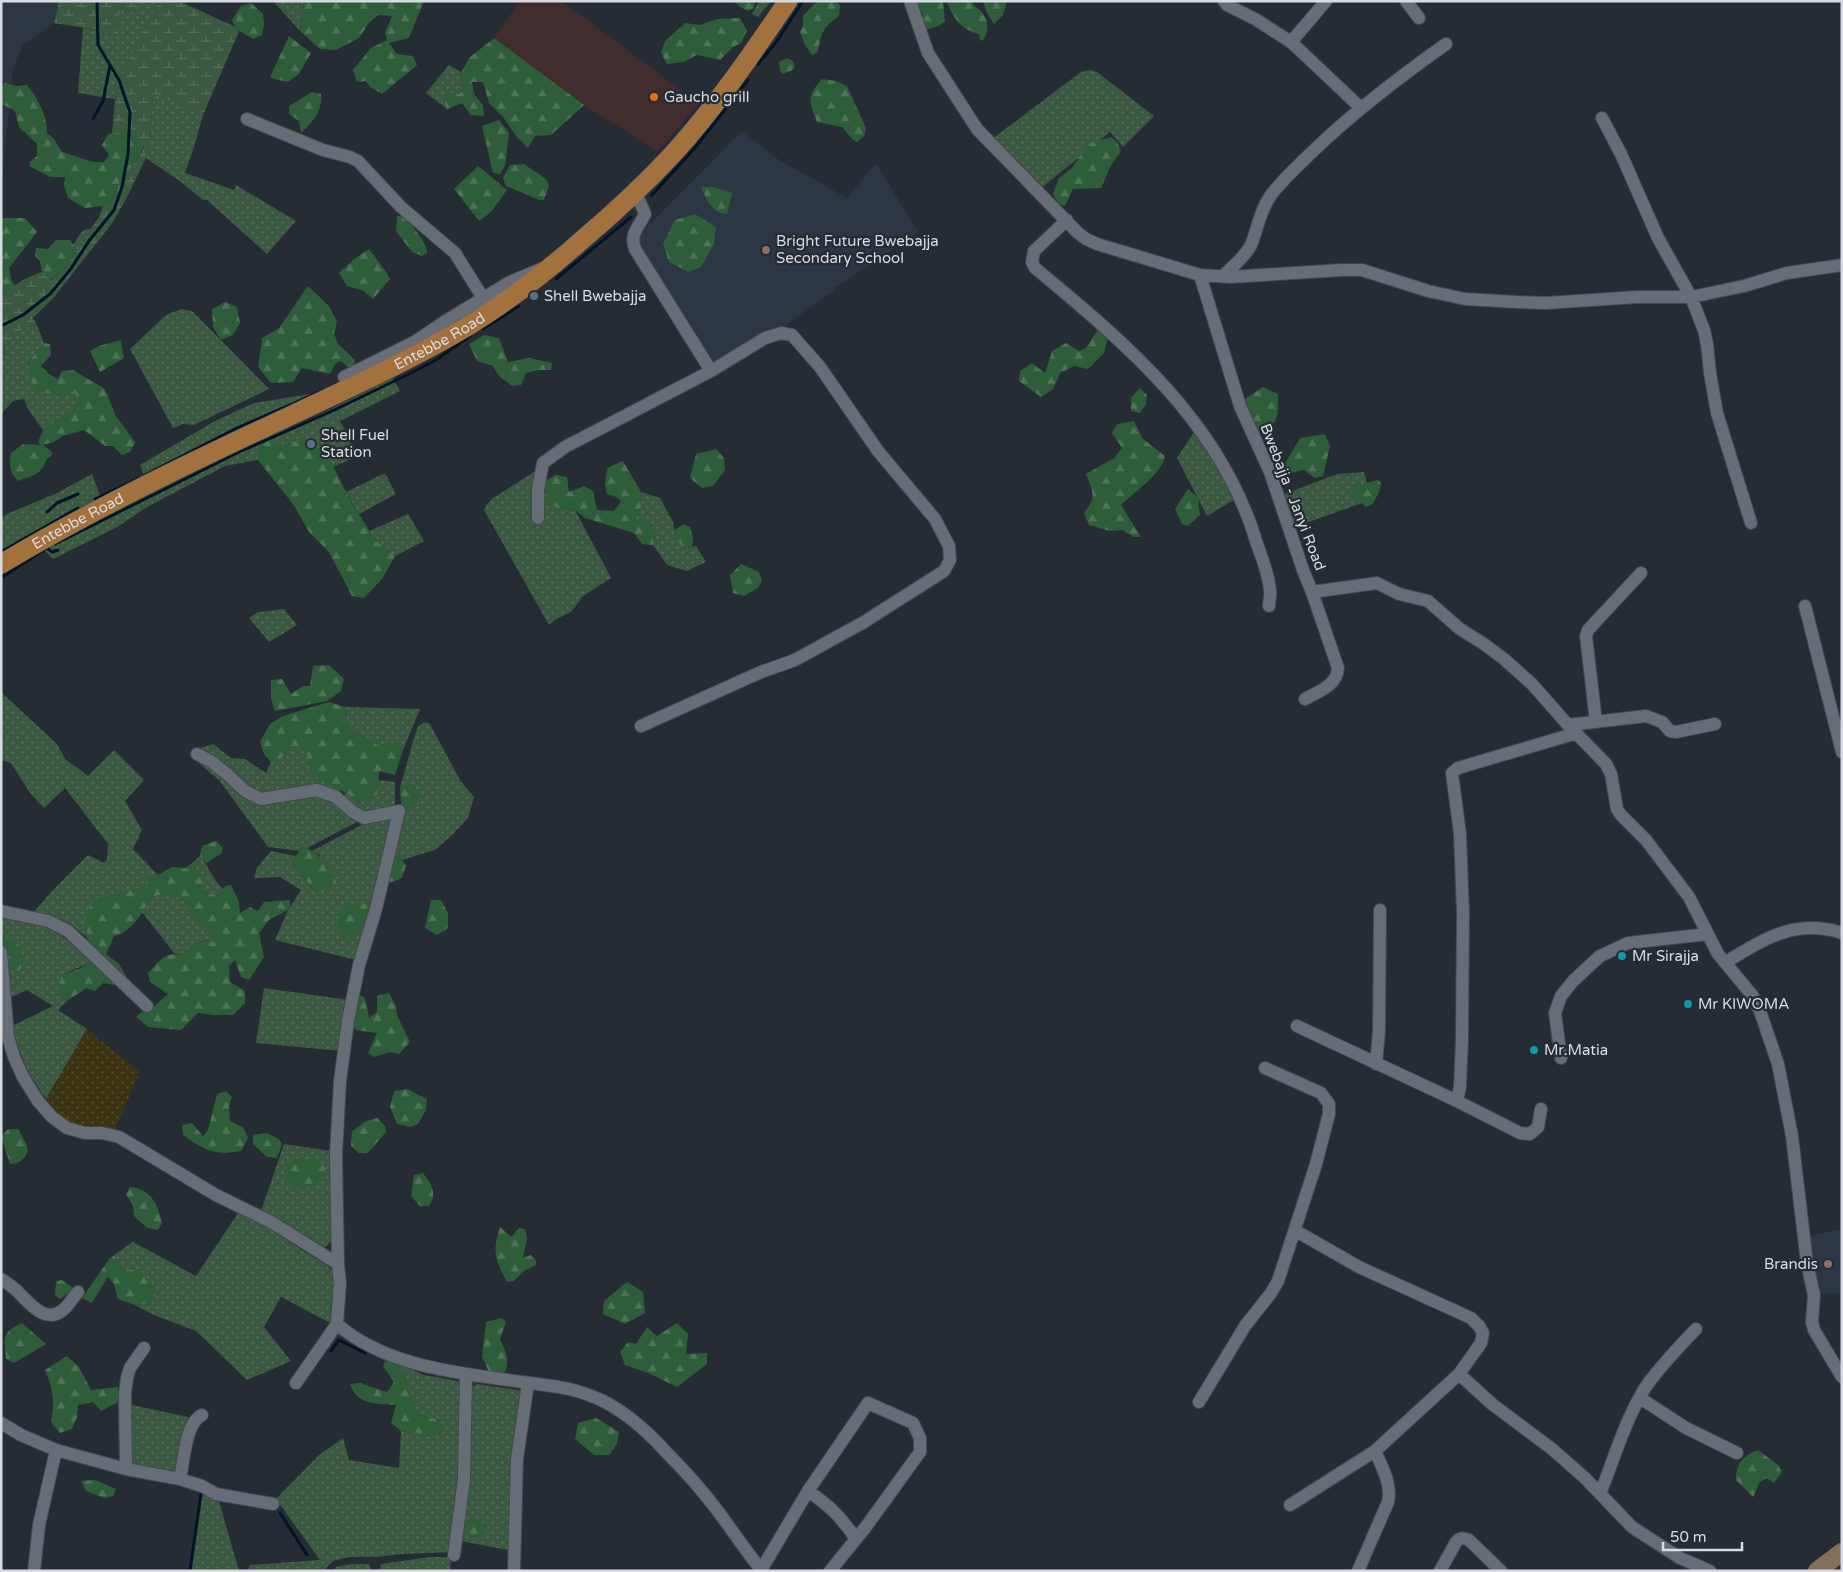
<svg xmlns="http://www.w3.org/2000/svg" width="1843" height="1572" font-family="'Varela Round',sans-serif">
<defs>
<pattern id="grass-dots" width="8" height="8" patternUnits="userSpaceOnUse" patternTransform="scale(1.25)"><rect width="8" height="8" fill="#3b5941"/><path d="M2 2h.1M6 6h.1" fill="none" stroke="#57705c" stroke-width="1.8" stroke-linecap="round"/></pattern>
<pattern id="forest-firs" width="22" height="20" patternUnits="userSpaceOnUse" patternTransform="scale(1.25)"><rect width="22" height="20" fill="#2e5d39"/><path d="M5 1l3.5 6h-7zM16 11l3.5 6h-7z" fill="#4c7455"/></pattern>
<pattern id="wetland-marsh" width="20" height="14" patternUnits="userSpaceOnUse" patternTransform="scale(1.25)"><rect width="20" height="14" fill="#3b5941"/><path d="M1 5h8M5 5V1M11 12h8M15 12V8" fill="none" stroke="#57705c"/></pattern>
<pattern id="sand-dots" width="8" height="8" patternUnits="userSpaceOnUse" patternTransform="scale(1.25)"><rect width="8" height="8" fill="#3b3312"/><path d="M2 2h.1M6 6h.1" fill="none" stroke="#575034" stroke-width="1.8" stroke-linecap="round"/></pattern>
</defs>
<rect width="100%" height="100%" fill="#262c34"/>
<path fill="#412d2d" d="M520,1H562L698,103L658,152L584,105L494,38Z"/>
<path fill="#2d3643" d="M1,1H57L58,8L54,23L22,46L13,69L1,190Z
M742,131L779,160L847,198L876,163L918,232L835,288V290L783,327L716,366L638,248V239L643,231Z
M1842,1229V1293L1819,1294L1810,1236Z"/>
<path fill="url(#grass-dots)" d="M139,1H159L119,80L115,99L78,93L83,28L118,34L119,8L135,12Z
M273,1H304L300,31Z
M759,1H771L758,17L752,14Z
M449,65L461,72L460,75L464,90L443,101L447,109L426,93Z
M1090,70L1097,72L1154,116L1123,147L1110,132L1040,189L992,139L1081,72Z
M153,92L203,115L195,144L185,173L234,190L236,185L296,221L267,254L207,200H203L181,182L146,158L150,143Z
M90,229V235L77,250L73,245L83,230Z
M181,309L192,311L269,389L194,425L183,424L173,428L130,349L166,315Z
M36,323L44,343L27,364L70,389L80,398L75,409L43,430L29,411L24,399L13,401L1,414V361L5,354L4,348L21,331Z
M393,378L400,391L340,421L358,456L333,467L329,458L283,446L258,445V460L225,466L147,507L117,527L53,559L42,548L88,523L250,444L311,419Z
M311,394L144,475L140,465L215,421L254,403Z
M1196,429L1237,498L1207,516L1177,458Z
M537,470L561,508L575,510L611,578L583,596L571,612L556,619L549,625L484,510L487,504L493,498Z
M1364,472L1367,483L1354,486L1352,495L1362,503L1292,528L1282,495L1337,474Z
M385,473L396,494L359,514L346,492Z
M92,474L101,498L20,539L1,551V518L9,513L55,494Z
M641,492L660,498L673,522L676,538L683,549L696,546L706,562L687,571L667,565L653,545L655,537L634,518L642,505Z
M408,514L424,541L395,556L375,540L369,531Z
M284,609L297,625L269,642L249,618L258,612Z
M1,692L57,744L65,759L88,776L114,750L144,780L125,801L142,830L133,849L158,875L148,888L120,893L86,928L87,937C67,921 57,915 31,915L54,889L88,855L104,863L107,859L108,844L65,788L44,808L30,793L11,763L1,760Z
M345,707L420,709L403,750L397,742L380,746L349,729Z
M425,722L430,724L460,780L474,797L468,818L451,836L435,850L402,860L398,856L392,858L403,815L401,802L407,809L420,792L410,784L400,788L414,738L418,726Z
M213,744L231,758L245,759L266,773L271,762L280,760L291,747L307,749L312,774L341,790L335,794L334,799L361,820L307,848L303,847L299,851L268,847L219,780L200,764L191,751Z
M378,780L395,782V805L389,810L366,815L342,797L346,793L360,801L377,795Z
M396,814L356,960L275,940L288,910L301,890L280,877L254,878L257,868L271,851L296,856L292,862L315,892L320,855L312,851L369,821Z
M200,856C209,867 212,878 223,889L218,896L202,891L193,862Z
M167,893L185,900L189,911L220,942L203,940L180,955L174,953L142,912L152,897Z
M1,918L40,923L65,938L90,957L91,962L62,975L58,990L67,1001L58,1010L87,1029L46,1099L28,1072L10,1027L53,1006L27,990L9,998L3,939L1,935Z
M264,988L349,1000L341,1051L256,1043Z
M284,1144L332,1151L331,1241L326,1247L316,1248L261,1211Z
M240,1210C262,1221 280,1235 300,1249C312,1257 326,1262 335,1274L334,1325L281,1297L264,1327L291,1361L247,1380L196,1331L154,1315L135,1305L152,1304L123,1270L114,1255L133,1242L196,1276Z
M393,1361L424,1375L458,1381L461,1385L462,1429L453,1552L402,1554L376,1557H349L333,1561L326,1568L327,1571H247L250,1565L320,1560L276,1499L319,1455L343,1438L349,1460L399,1468L401,1431L432,1436L438,1419L419,1415L408,1393L406,1376Z
M477,1384L524,1391L513,1551L461,1541L469,1491L471,1394L472,1387Z
M118,1402L188,1417L178,1472L119,1463Z
M203,1492L218,1498L239,1571H190L201,1494Z
M430,1557H451L450,1571H380L381,1564Z
M351,1564H369L371,1571H334L336,1567Z"/>
<path fill="url(#forest-firs)" d="M304,1H424L409,38L389,43L397,54L413,56L417,65L382,94L370,87L366,81L357,82L353,70L371,48L387,40L385,33L392,16L378,15L369,23L359,38L336,50L320,49L300,31Z
M734,1H755L754,8L748,11L740,7Z
M822,1H835L840,5L839,16C823,27 821,33 818,52L812,55L805,45L800,32L803,26V16L814,4Z
M916,1H943L945,22L938,26L925,30L920,25L923,15Z
M947,1H972C974,7 980,9 983,14C989,22 988,32 984,39L980,41L979,34C962,30 952,18 947,1Z
M983,1H1007L1003,15L994,24L986,11Z
M251,3L263,14L264,25L262,35L253,39L236,29L232,20L241,6Z
M740,18L747,31L741,43L733,47L720,60L697,55L683,62L667,64L661,53L665,41L685,23L700,25L717,19Z
M289,36L311,53L299,74L288,82L274,79L270,77Z
M494,38L584,105L551,135L535,136L528,148L516,136L504,118L489,103L483,82H472L474,94L483,105L484,116L471,115L462,103L447,109L443,101L447,92L458,94L464,90L460,75L469,58Z
M787,58L793,61L795,67L791,71L782,74L780,70L779,62Z
M822,79L836,81L847,86L866,128L864,136L857,142L853,140L842,127L817,122C809,101 806,97 822,79Z
M5,83L16,86L27,85C37,97 48,117 47,133L54,139L62,152L93,162H104L109,155L102,145L108,134C125,131 136,129 144,146L135,163L120,179L115,196L103,206L85,208L68,198L64,186L65,177H50L29,166L30,162L37,156V144L19,127L15,111L2,104L1,87Z
M312,92L321,94C323,111 312,123 301,133L299,121L289,114V106Z
M499,120L509,133L505,166L500,174L493,173L482,126Z
M1111,137L1117,142L1121,151L1110,167L1101,188L1073,189L1065,206L1058,204L1053,194L1059,178L1072,168L1088,144Z
M524,164L546,179L549,186L544,200H539L506,186L503,178L510,165Z
M478,166L507,190L491,212L479,221L454,189Z
M701,187H714L732,193L727,214C713,214 706,199 701,187Z
M695,214L716,227L714,244L701,267L689,272L669,262L663,244L675,220Z
M397,216H404C410,224 428,243 427,253L422,256L412,252L396,231Z
M3,218H25L37,232L9,268L11,279L15,286L1,296V219Z
M56,240H70L77,250L63,270L50,280L42,272L40,261L35,256L36,248L48,249Z
M369,249L387,273L390,279L373,299L364,291L347,286L339,273L354,259Z
M308,286L329,306L337,322L334,334L338,344L355,360L354,368L350,369L341,361L335,364L330,374L302,368L293,382L271,383L258,367L262,338L279,328Z
M225,302L237,307L240,323L233,335L221,340L213,327L212,309Z
M1098,329L1108,337L1104,353L1088,369L1074,366L1060,373L1053,389L1041,397L1019,381L1020,371L1032,363L1045,373L1052,351L1066,343L1079,351L1086,348Z
M484,335L499,338L508,362L529,358L552,363L551,370H539L526,373L521,385L512,386L498,375L493,366L477,361L469,344Z
M121,340L124,358L100,372L90,351L99,346Z
M44,343L50,344L51,355L41,366L49,374L58,379L62,371L73,370L105,389L116,416L135,442L130,452L122,455L113,446H105L84,430L63,436L54,442L43,445L51,451L52,455L46,460C42,475 31,476 18,481C9,472 9,465 11,453L23,444L41,445L38,442L43,430L75,409L79,398L70,389L59,396L34,390L27,364Z
M1263,387L1278,394C1278,415 1280,425 1258,432L1249,415L1245,399Z
M1140,388L1147,395L1146,404L1140,413L1131,411V398Z
M1134,421L1143,439L1165,456C1162,474 1134,492 1121,505L1141,537H1134L1122,530L1110,531L1089,525L1084,513C1097,497 1093,492 1086,474L1114,458L1122,448L1112,433L1117,424Z
M1325,434L1330,446L1323,476L1315,478L1304,470L1291,473L1284,465L1300,438Z
M306,437L329,458L349,498L375,540L395,556L382,579L364,598L352,596L329,552L309,532L293,504L258,460V445L265,440L283,446Z
M716,449L724,458L725,470L713,486L702,488L690,478L696,454Z
M623,461L641,492L642,505L634,518L652,524L655,537L653,545L642,544L634,533L585,518L575,510L561,508L544,503L543,482L556,475L567,477L569,492L584,486L593,491L597,510L614,511L621,501L616,497L607,494L605,484L607,468Z
M1378,480L1381,483L1380,490L1373,504L1366,507L1352,495L1354,486Z
M1188,489L1198,498L1200,515L1188,526L1182,524L1175,509Z
M683,524L690,527L693,538L692,547L683,549L676,538L674,531Z
M741,564L759,572L762,581L758,588L744,596L733,593L730,575Z
M329,665L344,679L341,691L327,701L275,711L271,698V680L282,679L291,694L303,686H310L313,666Z
M329,702L345,707L349,729L380,746L397,742L403,750L395,775L379,771L377,795L360,801L312,774L306,749L291,747L280,760L271,762L264,754L260,742L270,724L283,716Z
M410,784L420,792L419,803L415,806L407,809L401,802L400,788Z
M216,841L223,848L221,854L206,863L200,856L202,846Z
M303,846C319,854 333,864 336,883L326,890L315,892L292,861Z
M398,856L406,865L402,878L389,883L380,874L383,861Z
M193,862L203,879L202,891L218,896L225,886L231,885L239,902L240,913L250,907L258,911L264,902L290,900V905L288,910L269,920L259,933L264,957L249,980L241,977L235,960L229,966L230,982L245,991V1003L233,1015H214L198,1013L181,1030L148,1027L136,1017L142,1012L150,1010L168,994L150,982L148,973C157,963 165,951 180,955L203,940L219,942L189,911L185,900L167,893L152,897C142,912 133,932 114,936L106,954L119,964L127,977L125,987L103,983L95,991L86,988L67,1001L57,991L62,975L79,969L91,962C88,947 80,907 97,899C107,894 136,890 147,888L146,877L158,875L172,867L186,868Z
M431,900H441L448,913V928L437,935L425,928Z
M369,904L372,913L367,926L346,939L335,926L343,906Z
M5,937L17,941L24,961L20,970L14,971L1,955V940Z
M389,993L396,1006L397,1015L410,1042L399,1054L390,1052L374,1057L368,1053L377,1033L356,1030L345,1018L358,994L365,998L369,1018L377,1012V996Z
M407,1089L427,1099L426,1110L418,1124L410,1127L397,1124L390,1107L394,1091Z
M226,1091L232,1097L229,1107L230,1121L243,1127L248,1138L241,1151C214,1156 204,1150 183,1135L182,1125L192,1123L203,1136L208,1130L217,1094Z
M377,1118L385,1126L386,1132L368,1153H359L351,1146L352,1131L366,1121Z
M8,1129H18L26,1143L28,1151C24,1159 20,1164 10,1164L1,1136Z
M266,1133L279,1139L282,1144L277,1158L267,1157L253,1144V1135Z
M301,1157L319,1162L325,1167C326,1180 308,1193 295,1187C292,1186 289,1181 286,1179L287,1165Z
M423,1173C431,1184 438,1193 429,1206H420L411,1196L414,1175Z
M130,1187C151,1189 158,1204 162,1223L158,1230L147,1228L134,1216L133,1206L126,1194Z
M500,1227L511,1237L519,1228L525,1229L527,1239L523,1258L531,1255L536,1260V1265L524,1271L514,1281L507,1282C495,1259 492,1252 500,1227Z
M114,1255L123,1270H140C150,1282 160,1287 152,1304L135,1305L118,1299L114,1284L108,1277L92,1303L82,1298L110,1258Z
M62,1280L72,1287L70,1292L60,1299L55,1295L56,1281Z
M627,1282L643,1292L645,1313L625,1324L603,1314L604,1301Z
M502,1318L506,1322L500,1339C506,1352 511,1361 503,1376L489,1372L482,1357L486,1322Z
M22,1323L46,1344L14,1363L6,1359C4,1339 1,1332 22,1323Z
M677,1323L688,1334L686,1354L707,1353V1364L677,1387L648,1373L625,1365L620,1352L628,1342L636,1344L647,1327L657,1336Z
M67,1356L79,1367L91,1390L118,1387V1402L101,1411L93,1402L78,1405L77,1417L72,1429L60,1433L51,1422C55,1400 53,1390 45,1370Z
M385,1361H393L406,1376L408,1393L419,1415L438,1419L446,1428L442,1433L432,1436L401,1431L391,1423L396,1405C377,1403 357,1406 350,1384L360,1383L387,1392L394,1382L383,1366Z
M596,1418L619,1432L617,1444L609,1455H594L575,1439L578,1423Z
M1758,1450L1778,1465L1782,1472L1774,1483L1767,1478L1760,1482L1753,1497L1736,1480C1736,1464 1742,1456 1758,1450Z
M95,1480L116,1489L113,1496L104,1498L86,1491L81,1481Z
M472,1516L488,1526L486,1532L478,1538L470,1539L465,1523Z"/>
<path fill="url(#wetland-marsh)" d="M57,1H139L135,12L120,8L118,34L111,41L98,35V30L54,23L58,8Z
M159,1H179L240,29L203,115L153,93L150,143L146,158L126,199L113,222L55,296L33,318L36,323L21,331L4,348L5,354L1,361V296L24,279L42,272L51,280L63,270L77,250L90,235V230L99,217L103,206L115,196L120,179L135,163L144,147C137,132 127,130 112,134L115,99L119,80Z"/>
<path fill="url(#sand-dots)" d="M87,1029L140,1072L115,1129L76,1125L63,1120L46,1099Z"/>
<g fill="none" stroke-linecap="round" stroke-linejoin="round">
<path stroke="#021427" stroke-width="3" d="M758,64L777,41L803,1
M93,119L103,101L110,65
M651,196L694,149L748,80
M556,279L631,217
M1,326L23,315L50,294L70,270L89,241L114,210L122,187L128,154L130,112L119,80L98,45L97,1
M483,329L519,306
M145,475L237,428L324,390
M95,499L139,478
M47,512L57,503L78,494
M55,544L239,452L330,412L407,375L436,360L470,336
M1,552L78,508
M1,578L47,548L52,552L58,550
M331,1351L339,1340L365,1353
M280,1513L307,1555
M190,1571L201,1494L204,1492"/>
<defs>
<path id="street" d="M910,1L928,53L977,129L1077,232L1086,239L1097,244L1200,275L1230,277L1342,270H1362L1428,291L1465,299L1517,302L1546,303L1637,297H1691L1744,286L1787,273L1842,265
M1224,1L1227,5L1255,19L1291,42L1361,108
M1406,1L1419,18
M1291,42L1326,1
M1602,118L1621,154L1658,238L1691,297L1704,330L1707,344L1710,373L1717,413L1751,523
M247,119L323,150L350,157L358,161L401,207L455,253L483,298
M1067,220L1034,251L1032,262L1035,268C1128,345 1222,424 1257,544C1262,558 1269,575 1270,591C1271,596 1269,601 1269,606
M1200,275L1240,406L1270,472L1303,570L1312,592L1377,583L1399,594L1428,601L1460,629L1484,644L1504,659L1532,684L1568,725L1606,764L1611,774L1617,809L1621,815L1646,840L1689,897L1718,954L1752,995L1760,1011L1778,1064L1792,1136L1807,1263L1814,1295L1812,1322L1814,1330L1842,1377
M1223,276C1233,266 1245,257 1251,245C1258,228 1260,210 1271,195C1282,180 1297,167 1310,154C1352,113 1398,78 1446,44
M344,377L416,341L444,322L510,282L541,269
M538,518V489L543,463L565,447L711,371L635,249C629,234 639,227 645,214L640,202L633,195
M1805,606L1842,752
M1305,699C1319,691 1337,686 1338,668L1312,592
M1596,722L1586,636L1588,630L1641,573
M1568,725L1646,716L1662,722L1670,731L1676,732L1715,724
M641,726L761,672L795,660L864,622L944,571L950,560L949,546L935,519L878,451L820,367L792,335L782,333L765,338L711,371
M197,754L212,762L227,774L245,791L261,799L317,790L336,797L353,812L364,818L399,811
M1,911L48,921L68,931L147,1006
M1,952L8,1037L14,1057L23,1077L38,1101L52,1117L67,1128L85,1133H102L119,1137L216,1195L273,1223L338,1264L340,1283L337,1324C386,1367 460,1373 522,1382C553,1386 574,1387 603,1401C627,1413 649,1433 667,1453C685,1471 702,1490 717,1510C732,1530 746,1551 762,1571
M1726,962C1764,939 1795,918 1842,933
M1297,1026L1457,1101L1460,1087L1462,1039L1463,913L1460,834L1452,773L1458,768L1577,733
M1561,1058L1555,1013L1561,996L1573,981L1600,956L1628,943L1708,934
M1376,1064L1379,1031L1380,910
M1457,1101L1520,1133L1530,1134L1538,1127L1541,1109
M338,1264L336,1155L340,1081L348,1021L359,965L376,909L399,811
M1,1279C8,1284 15,1288 20,1294C31,1305 46,1324 63,1310C69,1305 73,1297 78,1292
M1459,1374L1492,1404L1552,1449L1585,1478L1632,1527L1680,1558L1710,1571
M296,1383L337,1324
M1640,1398L1686,1428L1737,1453
M1199,1402L1245,1326L1271,1293L1278,1281L1316,1164L1329,1114V1104L1321,1093L1265,1068
M1,1423L21,1435L56,1450L126,1469L180,1479L202,1486L216,1494L273,1504
M126,1469L125,1393L127,1378L130,1368L144,1348
M180,1479C184,1462 185,1423 202,1415
M808,1491C830,1506 841,1517 856,1539
M1600,1494C1614,1459 1625,1420 1645,1388C1660,1366 1678,1348 1696,1329
M1290,1505L1375,1451L1459,1374L1481,1343L1483,1333L1479,1326L1471,1318L1359,1267L1296,1231
M454,1555L464,1479L466,1374
M761,1570L808,1491L868,1403L913,1423L920,1438V1452L865,1528L830,1571
M34,1571L39,1525L56,1450
M514,1571L517,1459L528,1383
M1358,1571L1388,1502C1392,1484 1382,1467 1375,1451
M1440,1571L1456,1542C1460,1537 1463,1538 1469,1540L1501,1571"/>
<path id="secondary" d="M1817,1571L1842,1552"/>
<g id="primary">
<path id="s1" d="M1,564C95,508 193,461 292,415C351,387 411,360 468,326C509,301 546,272 582,240C614,213 643,186 672,155C715,108 752,54 788,1"/>
</g>
</defs>
<use href="#street" stroke="#43484f" stroke-width="14"/>
<use href="#secondary" stroke="#43484f" stroke-width="19"/>
<use href="#primary" stroke="#43484f" stroke-width="20"/>
<use href="#street" stroke="#676d76" stroke-width="12"/>
<use href="#secondary" stroke="#856f5a" stroke-width="18"/>
<use href="#primary" stroke="#a3713e" stroke-width="19"/>
</g>
<circle fill="#e8710a" stroke="#262c34" stroke-width="2" cx="654" cy="97" r="5"/>
<g fill="#8d6e63" stroke="#262c34" stroke-width="2">
<circle cx="766" cy="250" r="5"/>
<circle cx="1828" cy="1264" r="5"/>
</g>
<g fill="#5c6f8a" stroke="#262c34" stroke-width="2">
<circle cx="534" cy="296" r="5"/>
<circle cx="311" cy="444" r="5"/>
</g>
<g fill="#0f9aa8" stroke="#262c34" stroke-width="2">
<circle cx="1622" cy="956" r="5"/>
<circle cx="1688" cy="1004" r="5"/>
<circle cx="1534" cy="1050" r="5"/>
</g>
<g text-anchor="middle" dominant-baseline="central" stroke-width="4.5" stroke-linejoin="round" paint-order="stroke">
<g font-size="15" fill="#d8dbe1" stroke="#262c34" text-anchor="start">
<text x="664" y="97">Gaucho grill</text>
<text x="776" y="241">Bright Future Bwebajja<tspan x="776" dy="17">Secondary School</tspan></text>
<text x="544" y="296">Shell Bwebajja</text>
<text x="321" y="435">Shell Fuel<tspan x="321" dy="17">Station</tspan></text>
<text x="1632" y="956">Mr Sirajja</text>
<text x="1698" y="1004">Mr KIWOMA</text>
<text x="1544" y="1050">Mr.Matia</text>
<text x="1818" y="1264" text-anchor="end">Brandis</text>
</g>
<g font-size="15" fill="#d8dbe1" stroke="#262c34">
<text stroke="none"><textPath href="#s1" startOffset="492">Entebbe Road</textPath></text>
<text transform="translate(1293 497) rotate(69)">Bwebajja - Janyi Road</text>
<text stroke="none"><textPath href="#s1" startOffset="88">Entebbe Road</textPath></text>
</g>
</g>
<rect width="1843" height="1572" fill="none" stroke="#d8dbe1" stroke-width="5"/>
<path d="M1663 1542v8h79v-8" fill="none" stroke="#d8dbe1" stroke-width="2.5"/>
<text x="1670" y="1542" font-size="15" fill="#d8dbe1" stroke="#262c34" stroke-width="4" paint-order="stroke">50 m</text>
</svg>
